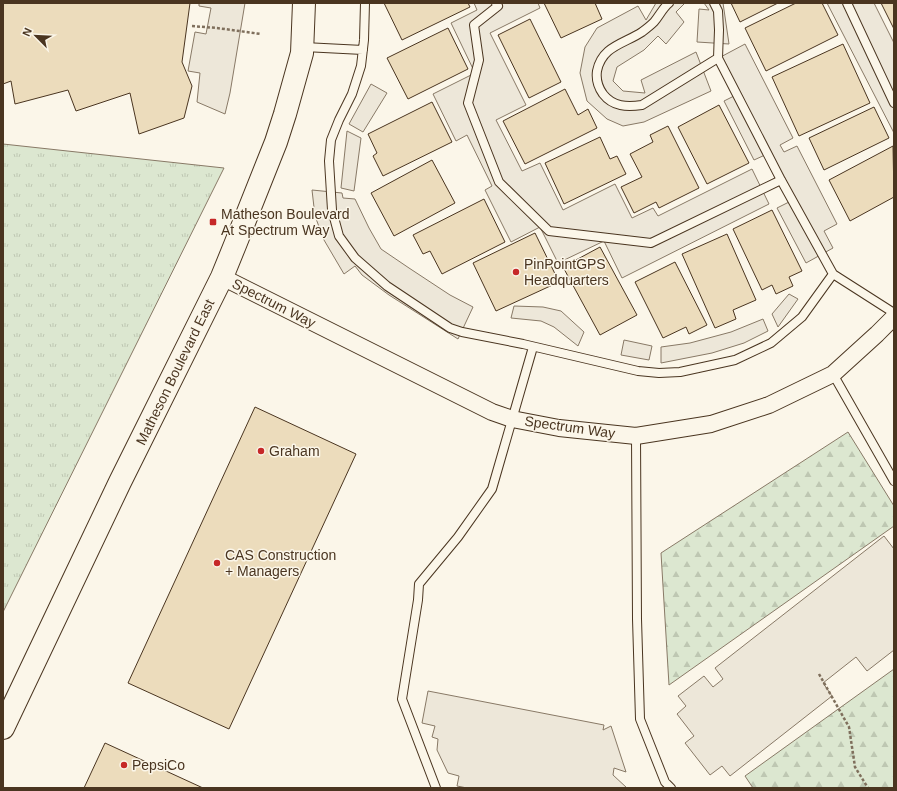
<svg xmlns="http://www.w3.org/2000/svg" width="897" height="791" font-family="Arial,sans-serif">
<defs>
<pattern id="grass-tufts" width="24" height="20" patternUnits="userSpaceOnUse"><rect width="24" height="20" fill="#dce7d0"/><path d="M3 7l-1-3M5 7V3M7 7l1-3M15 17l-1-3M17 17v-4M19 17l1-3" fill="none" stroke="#bec7b2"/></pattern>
<pattern id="forest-firs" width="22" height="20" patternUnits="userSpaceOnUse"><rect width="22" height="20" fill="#dce7d0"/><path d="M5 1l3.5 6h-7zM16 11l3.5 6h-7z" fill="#bec7b2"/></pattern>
</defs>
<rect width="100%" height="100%" fill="#fbf6e9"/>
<path fill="url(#grass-tufts)" stroke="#887966" d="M3,144L224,168L3,612Z"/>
<path fill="url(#forest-firs)" stroke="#887966" d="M848,432L894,506V526L669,685L661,553Z
M894,669V787L891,788H753L745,776Z"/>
<path fill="#ede7d9" stroke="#887966" d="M199,3H245L230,93L225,114L197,102L200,73L188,71L195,32L206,34L211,8L199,6Z
M474,3H538L540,8L490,33L526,105L496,120L522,171L540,163L563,210L615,184L632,218L653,208L658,216L752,169L769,204L622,278L604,241L558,263L540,227L511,242L485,190L492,186L467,135L456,141L433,94L475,73L451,23L477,10Z
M656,3H685L676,12L684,22L666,44L658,36L644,50L617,67L613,81L623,91L645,93L641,80L696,52L711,91L644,122L623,126L607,119L587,101L580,73L585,47L597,28L638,6L646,20Z
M704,3H723L729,44L697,42L699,9L709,10Z
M827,3H874L894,43V133Z
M745,44L793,138L780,145L784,152L797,146L837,224L824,231L833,248L806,263L777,208L789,202L765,155L754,160L724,101L734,96L715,60Z
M371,84L387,93L363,132L349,124Z
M347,131L361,138L354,191L341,188Z
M312,190L342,193L343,198L355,199L369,228L381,249L409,268L450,295L473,307L458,339L389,295L362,275L355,266L344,274L324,240L315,216Z
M789,294L798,299L778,327L772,314Z
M514,306L543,307L561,311L584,332L578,346L554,327L541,321L511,318Z
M763,319L768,331L744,343L712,353L661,363V347L690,343L731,332Z
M624,340L652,346L649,360L621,355Z
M884,536L894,549V650L867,671L856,657L823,683L832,696L730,776L722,766L710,775L685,743L694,736L677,714L686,706L678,696L704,676L713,687L723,679L715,668Z
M428,691L604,725L603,730L611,726L626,772L614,768L613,775L627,788H467L457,786L459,776L448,773L437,750L438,739L432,737L435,726L422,723Z"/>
<path fill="#ecdcbc" stroke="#4a3520" d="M3,3H190L182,62L192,86L184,118L139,134L130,93L76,111L68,90L15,104L11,81L3,84Z
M384,3H468L470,7L402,40Z
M544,3H595L602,19L561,38Z
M731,3H778L740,22Z
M796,3H822L838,35L766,71L745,28Z
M881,3H894V29Z
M530,19L561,82L529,98L498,35Z
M448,28L468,69L408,99L387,58Z
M843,44L870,103L799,136L772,77Z
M565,89L578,115L588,109L597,128L525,164L503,121Z
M432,102L452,142L383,176L373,156L377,153L368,134Z
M719,105L749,163L707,184L678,127Z
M874,107L889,138L824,170L809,138Z
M668,126L699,188L659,208L656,202L634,213L621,187L642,177L630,154L653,142L650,135Z
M600,137L610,159L617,156L626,174L564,204L545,163Z
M893,146L894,197L850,221L829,180Z
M432,160L455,203L394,236L371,193Z
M484,199L505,242L442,274L430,251L423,254L413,235Z
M772,210L802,271L789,277L793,286L776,294L772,285L762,290L733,229Z
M535,233L559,282L496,311L473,263Z
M727,234L756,300L733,310L736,319L715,328L682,254Z
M600,247L637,315L600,335L563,267Z
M675,262L707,325L689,334L686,327L663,338L635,282Z
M255,407L356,454L229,729L128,683Z
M105,743L203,788H84Z"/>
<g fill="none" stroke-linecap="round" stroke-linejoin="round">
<defs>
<path id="lane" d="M365,3L364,40L361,66L352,94L339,120L331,140L329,161L332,210L339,236L355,258L387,286L450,328L462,332L523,344L638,371L659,373L680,372L735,360L771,343L802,317L833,274
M496,3L498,6L474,25L479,60L468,103L499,182L549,231L651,243L781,180
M669,3C662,9 660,15 654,22C650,26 646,29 642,32C624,44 602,46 597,71C596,78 598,87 603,94C613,107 627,107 642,105L718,58
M714,3L718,11L719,30L718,58L781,180L833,274L894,313
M847,3L894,103
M304,47L363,50
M833,374L894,481
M636,436L637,619L640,719L665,782L671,788
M436,788L402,699L418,600L419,584L458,537L492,489L533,347"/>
<path id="street" d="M222,277L492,412L512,419L559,428L636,436L711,424L769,405L833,374L877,334L894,317"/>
<path id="secondary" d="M3,728L120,482L222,277L235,245L276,142L285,114L302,53L304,3"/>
</defs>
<use href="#lane" stroke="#4a3520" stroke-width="10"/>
<use href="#street" stroke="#4a3520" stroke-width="18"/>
<use href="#secondary" stroke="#4a3520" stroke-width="24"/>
<path stroke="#7f6f5c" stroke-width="2.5" stroke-dasharray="3 2" stroke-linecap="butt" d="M192,26L217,28L261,34
M819,674L849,727L855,767L868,788"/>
<use href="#lane" stroke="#fbf6e9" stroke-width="8"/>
<use href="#street" stroke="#fbf6e9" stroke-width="16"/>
<use href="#secondary" stroke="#fbf6e9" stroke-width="22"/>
</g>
<g fill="#c62828" stroke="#fbf6e9" stroke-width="1.5">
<rect x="209" y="218" width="8" height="8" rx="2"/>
<circle cx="516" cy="272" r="4"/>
<circle cx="261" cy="451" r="4"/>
<circle cx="217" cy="563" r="4"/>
<circle cx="124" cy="765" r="4"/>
</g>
<g text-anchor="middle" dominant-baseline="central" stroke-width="3" stroke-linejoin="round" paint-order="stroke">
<g font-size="14" fill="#4a3520" stroke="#fbf6e9" text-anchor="start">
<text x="221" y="214">Matheson Boulevard<tspan x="221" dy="16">At Spectrum Way</tspan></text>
<text x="524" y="264">PinPointGPS<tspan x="524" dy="16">Headquarters</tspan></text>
<text x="269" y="451">Graham</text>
<text x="225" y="555">CAS Construction<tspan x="225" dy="16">+ Managers</tspan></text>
<text x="132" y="765">PepsiCo</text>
</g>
<g font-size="14" fill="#4a3520" stroke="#fbf6e9">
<text transform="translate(274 303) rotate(27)">Spectrum Way</text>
<text transform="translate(175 372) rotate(-64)">Matheson Boulevard East</text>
<text transform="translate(570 427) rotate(8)">Spectrum Way</text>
</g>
</g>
<rect width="897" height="791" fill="none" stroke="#4a3520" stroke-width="8"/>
<g transform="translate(36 36) rotate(294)" stroke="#fbf6e9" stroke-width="3" paint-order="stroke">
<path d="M0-3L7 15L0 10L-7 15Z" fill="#4a3520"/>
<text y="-6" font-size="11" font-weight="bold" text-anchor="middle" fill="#4a3520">N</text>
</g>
</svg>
